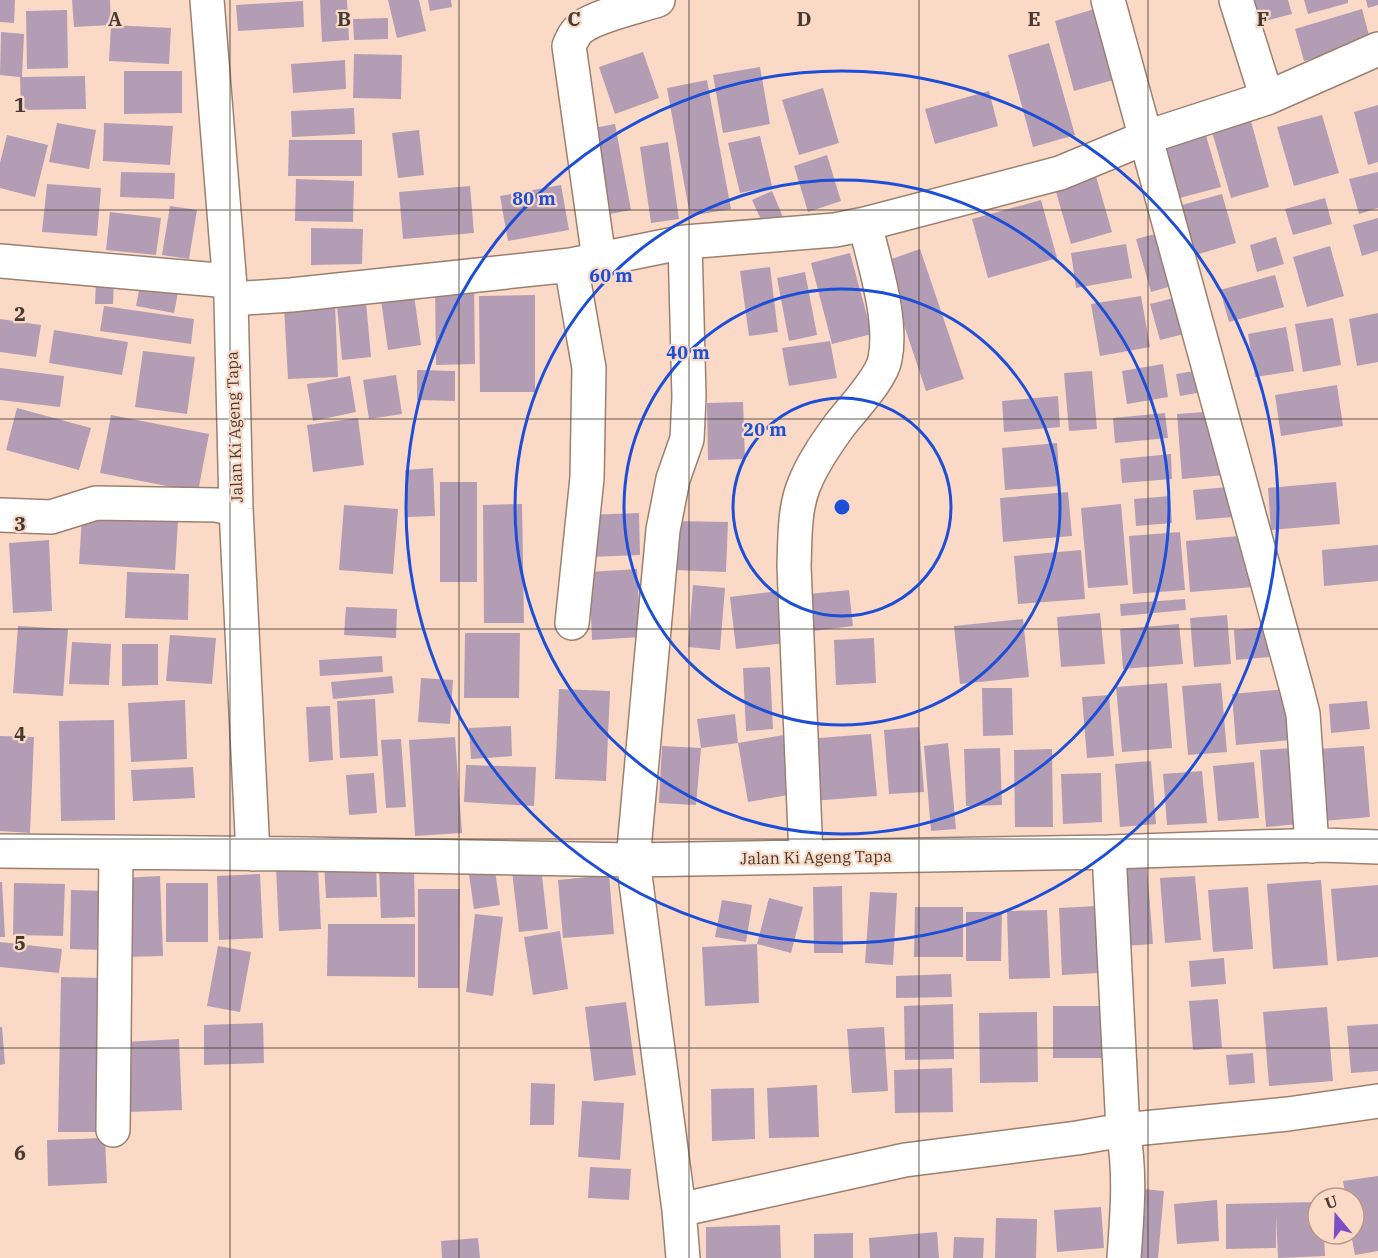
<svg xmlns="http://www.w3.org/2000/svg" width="1378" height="1258" font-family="'IBM Plex Serif',serif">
<rect width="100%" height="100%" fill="#fadac7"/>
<path fill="#b29db5" d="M0,0H15L14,23L0,22Z
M72,0H110L111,25L171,28L169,64L109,61L111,25L74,27Z
M320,0H347L349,40L322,42Z
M388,0H419L426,31L397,38Z
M428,0H451L452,7L430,11Z
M1247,0H1288L1292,14L1254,24Z
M1304,0H1348V3L1308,14Z
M1366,0H1378V5L1368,8Z
M303,1L304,27L238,31L236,5Z
M1104,6L1124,77L1074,91L1055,21Z
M1362,9L1371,43L1304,61L1295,29Z
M67,10L68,68L27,69L26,11Z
M388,18V39L354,40L353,19Z
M1,32L24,34L22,77L85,76L86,109L21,110L20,77L0,75Z
M1049,43L1075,135L1033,147L1008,55Z
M643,52L659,98L615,114L599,67Z
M354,54L402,55L401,99L353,98Z
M345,60L346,89L293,93L291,64Z
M760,67L770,124L723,133L713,75Z
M124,71H182V113L124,114Z
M707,80L731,209L690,216L667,88Z
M823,88L839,143L799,155L782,100Z
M989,91L998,126L935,144L925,109Z
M1378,105V162L1368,165L1354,112Z
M354,108L355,134L292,137L291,111Z
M1249,114L1269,187L1231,198L1210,125Z
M1322,115L1339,173L1294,186L1277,127Z
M57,123L96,130L89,169L49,162Z
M104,123L173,126L170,165L103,161Z
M615,124L631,210L599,216L582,130Z
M419,130L424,175L398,178L392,133Z
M1205,132L1221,187L1172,200L1156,146Z
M7,135L48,145L35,197L0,188V163Z
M760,136L772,186L740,193L728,143Z
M289,140H362V176H288Z
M668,142L679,219L651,223L640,147Z
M827,155L841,201L808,212L794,166Z
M121,172L175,173L174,199L120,197Z
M1378,172V208L1359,214L1349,179Z
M1095,173L1112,232L1071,244L1054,185Z
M296,179L354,181L353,222L295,221Z
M47,184L101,188L97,236L42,232Z
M561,185L569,230L508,241L500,196Z
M470,186L474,233L403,239L399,192Z
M772,191L783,217L764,226L752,200Z
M1222,194L1236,243L1192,256L1178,206Z
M1325,198L1332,224L1293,235L1285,209Z
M1041,200L1057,258L988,278L972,219Z
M170,206L197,210L189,259L162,255Z
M110,212L161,218L156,255L106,250Z
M1378,218V251L1362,256L1353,225Z
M311,228L363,229L362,264L311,265Z
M1167,231L1182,283L1151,292L1136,239Z
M1276,237L1284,264L1257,272L1250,245Z
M1126,244L1132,278L1076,288L1071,253Z
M1330,246L1344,296L1307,307L1293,257Z
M920,249L964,379L926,391L883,262Z
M850,253L872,334L832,344L811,263Z
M770,267L778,332L749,336L740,271Z
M805,272L817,335L789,341L777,278Z
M1275,275L1284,307L1229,322L1220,290Z
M96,280H114L113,304H95Z
M141,280L179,287L174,313L136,306Z
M435,283H474L475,364L436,365Z
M414,295L421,345L388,350L381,300Z
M535,295V392H480L479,296Z
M1185,295L1196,331L1160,340L1150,304Z
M1141,296L1150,347L1100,356L1091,304Z
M366,302L371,357L342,360L337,306Z
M335,304L338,377L288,379L284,307Z
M104,306L194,319L191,344L100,331Z
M1378,313V362L1357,366L1349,319Z
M1333,318L1341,365L1303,372L1295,324Z
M0,319L41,325L36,357L0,352Z
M1286,327L1294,371L1255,377L1248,334Z
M54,330L128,342L122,375L49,363Z
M830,341L837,378L789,386L782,348Z
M143,351L195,357L187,414L135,407Z
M1163,364L1168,397L1127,404L1122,371Z
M0,368L64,376L60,407L0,400Z
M1206,369L1209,391L1180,396L1176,374Z
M417,370L455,371V401L417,400Z
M1092,371L1097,429L1069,431L1064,373Z
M396,375L402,414L369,419L363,380Z
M350,376L356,412L313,421L307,384Z
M1337,385L1343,426L1281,436L1275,395Z
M1058,396L1060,427L1004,432L1002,401Z
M743,402L745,459L708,460L707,403Z
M17,408L91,428L79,470L6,450Z
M1219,411L1224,475L1182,479L1177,414Z
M1165,413L1168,438L1115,443L1113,418Z
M111,415L209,434L198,492L100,473Z
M358,418L364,465L313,472L307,425Z
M1057,443L1060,486L1005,490L1002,448Z
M1171,454L1172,479L1122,483L1120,459Z
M433,468L435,516L407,517L405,470Z
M440,482H477V582H440Z
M1336,482L1340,524L1271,530L1268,488Z
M1230,487L1233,517L1196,520L1193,490Z
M1068,492L1072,536L1003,542L1000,498Z
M1170,496L1172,523L1136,526L1134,499Z
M522,504L524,623H484L483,505Z
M1121,504L1128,585L1088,588L1081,508Z
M344,505L398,509L393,574L339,570Z
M639,513L640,555L588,557L586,515Z
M82,516L178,521L175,570L79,564Z
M676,521L728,522L726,572L674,570Z
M1180,532L1185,590L1133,594L1129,536Z
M1249,535L1254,587L1190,592L1186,541Z
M49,540L52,611L13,613L9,543Z
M1378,545V581L1324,586L1322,550Z
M1081,550L1085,599L1018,604L1014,556Z
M637,569L641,637L592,640L589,572Z
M127,572L189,574L188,620L125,618Z
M693,585L725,588L720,650L688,647Z
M849,590L853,626L813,631L809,594Z
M779,591L785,643L736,649L730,597Z
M1185,599L1186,610L1121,616L1120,604Z
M346,607L397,609L396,638L344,635Z
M1100,613L1105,664L1061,667L1057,617Z
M1227,615L1231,664L1194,667L1190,618Z
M1023,619L1029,677L960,684L954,626Z
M1179,624L1183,664L1123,669L1120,629Z
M18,626L68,629L63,696L13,693Z
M1267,627L1270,657L1236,660L1234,630Z
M465,633H520L519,698H464Z
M170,635L216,638L212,684L166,681Z
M874,638L876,683L836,685L834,640Z
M72,642L111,644L109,685L69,684Z
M122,644H158V685L122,686Z
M382,656L383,672L320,676L319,660Z
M770,667L773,729L746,731L743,668Z
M392,676L394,693L333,699L331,682Z
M421,678L453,680L450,724L418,722Z
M1167,683L1172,748L1122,752L1116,687Z
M1221,683L1227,752L1188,755L1182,686Z
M982,688H1012L1013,735L983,736Z
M559,689L610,691L606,781L555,779Z
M1287,689L1291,740L1236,745L1232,694Z
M1109,695L1114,756L1087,758L1082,697Z
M375,699L378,756L340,758L337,701Z
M185,700L187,759L131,762L128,703Z
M1367,701L1370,729L1331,733L1329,704Z
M330,706L333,760L309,762L306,707Z
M735,714L738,743L784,735L794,794L748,802L738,743L701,748L696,805L659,803L662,746L701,748L697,719Z
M114,720L115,820L61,821L59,721Z
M511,726L512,756L471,759L469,728Z
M919,727L924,792L889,794L884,730Z
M871,734L877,796L811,801L806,739Z
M0,736L34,737L30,833L0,831Z
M455,737L462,833L415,836L409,740Z
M401,739L406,807L386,808L381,740Z
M948,743L956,829L931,831L924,746Z
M1364,746L1370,817L1323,821L1318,749Z
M1000,748L1002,805L966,806L964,749Z
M1293,748L1299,824L1266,827L1260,750Z
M1052,749L1053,827H1015L1014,750Z
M1151,761L1156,824L1120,827L1115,764Z
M1254,762L1259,818L1218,821L1213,766Z
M466,765L536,767L534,806L464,802Z
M193,767L195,798L133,801L131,770Z
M1202,771L1207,823L1167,825L1163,774Z
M374,773L377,813L349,815L346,775Z
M1101,773L1102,822L1063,824L1061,774Z
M376,862L377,897L326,898L324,863Z
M494,864L500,905L474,909L468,868Z
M318,866L321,929L279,931L276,868Z
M541,867L548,929L519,932L512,871Z
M1147,867L1153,944L1125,946L1118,870Z
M379,869H414L415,917L381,918Z
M260,874L263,938L219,940L217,876Z
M609,875L614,934L563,938L558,880Z
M160,876L163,956L125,957L122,878Z
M1195,876L1201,940L1165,943L1160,878Z
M1321,880L1328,965L1273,969L1267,884Z
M0,882H2L5,937H0Z
M14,883L65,884L63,936L13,935Z
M166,883H208V942H166Z
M1378,885V957L1337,961L1331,889Z
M842,886L843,953H814L813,887Z
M1248,887L1253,949L1213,952L1208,890Z
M418,889H460L459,988H418Z
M71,890L106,891L105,950L70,949Z
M870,892L897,893L893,965L865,963Z
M769,898L803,907L791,953L757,944Z
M722,900L752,905L746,942L715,937Z
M1097,906L1099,973L1062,975L1059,908Z
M915,907H963V957H914Z
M1047,910L1050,978L1009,979L1007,911Z
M966,912H1002L1001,961H966Z
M475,914L503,917L493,996L466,992Z
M328,924H415V977L327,976Z
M560,931L568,989L533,995L524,937Z
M0,942L62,949L59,973L0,967Z
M757,944L759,1003L705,1006L702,947Z
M218,946L251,952L240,1012L207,1006Z
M1224,958L1226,984L1191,987L1189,961Z
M951,974L952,997L896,998V976Z
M61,977L104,978L101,1132H58Z
M1218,999L1222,1048L1193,1050L1189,1001Z
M626,1002L636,1075L594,1081L585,1007Z
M953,1004L954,1059L905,1060L904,1006Z
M1053,1006H1105L1104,1058H1053Z
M1327,1007L1333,1081L1269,1086L1263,1012Z
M1037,1012L1038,1082L980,1083L979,1013Z
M263,1023L264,1063L204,1065V1025Z
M1378,1024V1071L1351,1073L1347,1026Z
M0,1027H2L5,1064L0,1065Z
M884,1027L888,1091L852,1093L847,1029Z
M179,1039L182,1110L127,1112L124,1042Z
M1253,1053L1255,1083L1229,1085L1226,1055Z
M952,1068L953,1112L895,1113L894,1070Z
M531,1083L555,1084L554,1125H530Z
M817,1085L819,1137L769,1138L767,1088Z
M754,1088L755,1139L712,1141L711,1089Z
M582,1101L624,1103L620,1160L578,1157Z
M105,1138L107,1183L48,1186L47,1140Z
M590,1167L631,1169L629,1200L588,1198Z
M1378,1176V1251L1355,1255L1351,1234H1354V1198H1346L1343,1181Z
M1133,1188L1164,1191L1158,1258H1128Z
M1217,1200L1219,1241L1177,1244L1174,1204Z
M1318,1202V1234H1324L1325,1256L1278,1258L1276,1216V1248L1226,1249V1204Z
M1101,1207L1104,1248L1057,1252L1054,1210Z
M996,1218L1037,1219L1036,1258H995Z
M780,1225L781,1258H706V1227Z
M937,1232L939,1258H870L869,1238Z
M853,1233V1258H814V1234Z
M954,1237L984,1238L983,1258H953Z
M478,1238L480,1258H442L441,1241Z"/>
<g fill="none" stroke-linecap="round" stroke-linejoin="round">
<defs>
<path id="minor" d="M207,0L231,299L236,509L253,854
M1108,0L1297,690L1303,714L1312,846
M1236,0L1267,98
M599,259L569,46C572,39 575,32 582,27C599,15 637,7 658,0
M0,261L229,281
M571,265L589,368L587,478L572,623
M231,299L291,295L571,265L685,242L835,230L865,224L1060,173L1147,137L1267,98L1378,49
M0,515L51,517L96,503L216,505L236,509
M0,851L304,854L633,860L1109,852L1321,845L1378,847
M1109,852L1123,1130C1131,1174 1127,1214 1124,1258
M806,857L794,566C795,540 794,509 804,485C812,464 826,444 839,426C852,409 882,378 885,359C893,320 874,262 865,224
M113,1130L116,853
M679,1210L905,1160L1077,1138L1123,1130L1288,1114L1378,1101
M683,1258L679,1210L633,860L663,530L673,479L687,439L689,397L685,242"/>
</defs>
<use href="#minor" stroke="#9c806f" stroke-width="36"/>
<use href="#minor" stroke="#fff" stroke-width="33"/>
</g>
<path fill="none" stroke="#463a32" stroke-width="1.5" stroke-opacity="0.55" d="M230,0V1258M459,0V1258M689,0V1258M919,0V1258M1148,0V1258M0,210H1378M0,419H1378M0,629H1378M0,839H1378M0,1048H1378"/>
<g fill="none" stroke="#1d4ed8" stroke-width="3">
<circle cx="842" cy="507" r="109"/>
<circle cx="842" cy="507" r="218"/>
<circle cx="842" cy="507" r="327"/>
<circle cx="842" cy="507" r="436"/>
</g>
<g text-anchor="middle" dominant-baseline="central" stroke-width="4.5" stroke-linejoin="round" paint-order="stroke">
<g font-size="16" fill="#463a32" stroke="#fadac7">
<text transform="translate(234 427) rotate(-92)">Jalan Ki Ageng Tapa</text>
<text transform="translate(816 857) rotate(-1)">Jalan Ki Ageng Tapa</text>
</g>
</g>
<g font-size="20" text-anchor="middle" font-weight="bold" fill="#463a32" stroke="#fadac7" stroke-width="4.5" stroke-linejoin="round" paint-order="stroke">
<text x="115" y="26">A</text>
<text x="344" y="26">B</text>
<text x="574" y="26">C</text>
<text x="804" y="26">D</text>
<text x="1034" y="26">E</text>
<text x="1263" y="26">F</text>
<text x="20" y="112">1</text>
<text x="20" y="321">2</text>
<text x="20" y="531">3</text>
<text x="20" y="741">4</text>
<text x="20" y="950">5</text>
<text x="20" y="1160">6</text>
</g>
<circle cx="842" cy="507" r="9" fill="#1d4ed8" stroke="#fadac7" stroke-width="3"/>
<g font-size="18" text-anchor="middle" font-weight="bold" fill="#1d4ed8" stroke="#fadac7" stroke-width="4.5" stroke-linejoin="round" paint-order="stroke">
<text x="534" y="205">80 m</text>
<text x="611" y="282">60 m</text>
<text x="688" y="359">40 m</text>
<text x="765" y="436">20 m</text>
</g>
<g transform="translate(1336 1216) rotate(341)"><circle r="28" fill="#fadac7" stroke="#b29a8b" stroke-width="1.5"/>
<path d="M0-4.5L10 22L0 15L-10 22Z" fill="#7e4ec6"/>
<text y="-9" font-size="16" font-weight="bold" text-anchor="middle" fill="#463a32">U</text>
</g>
</svg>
